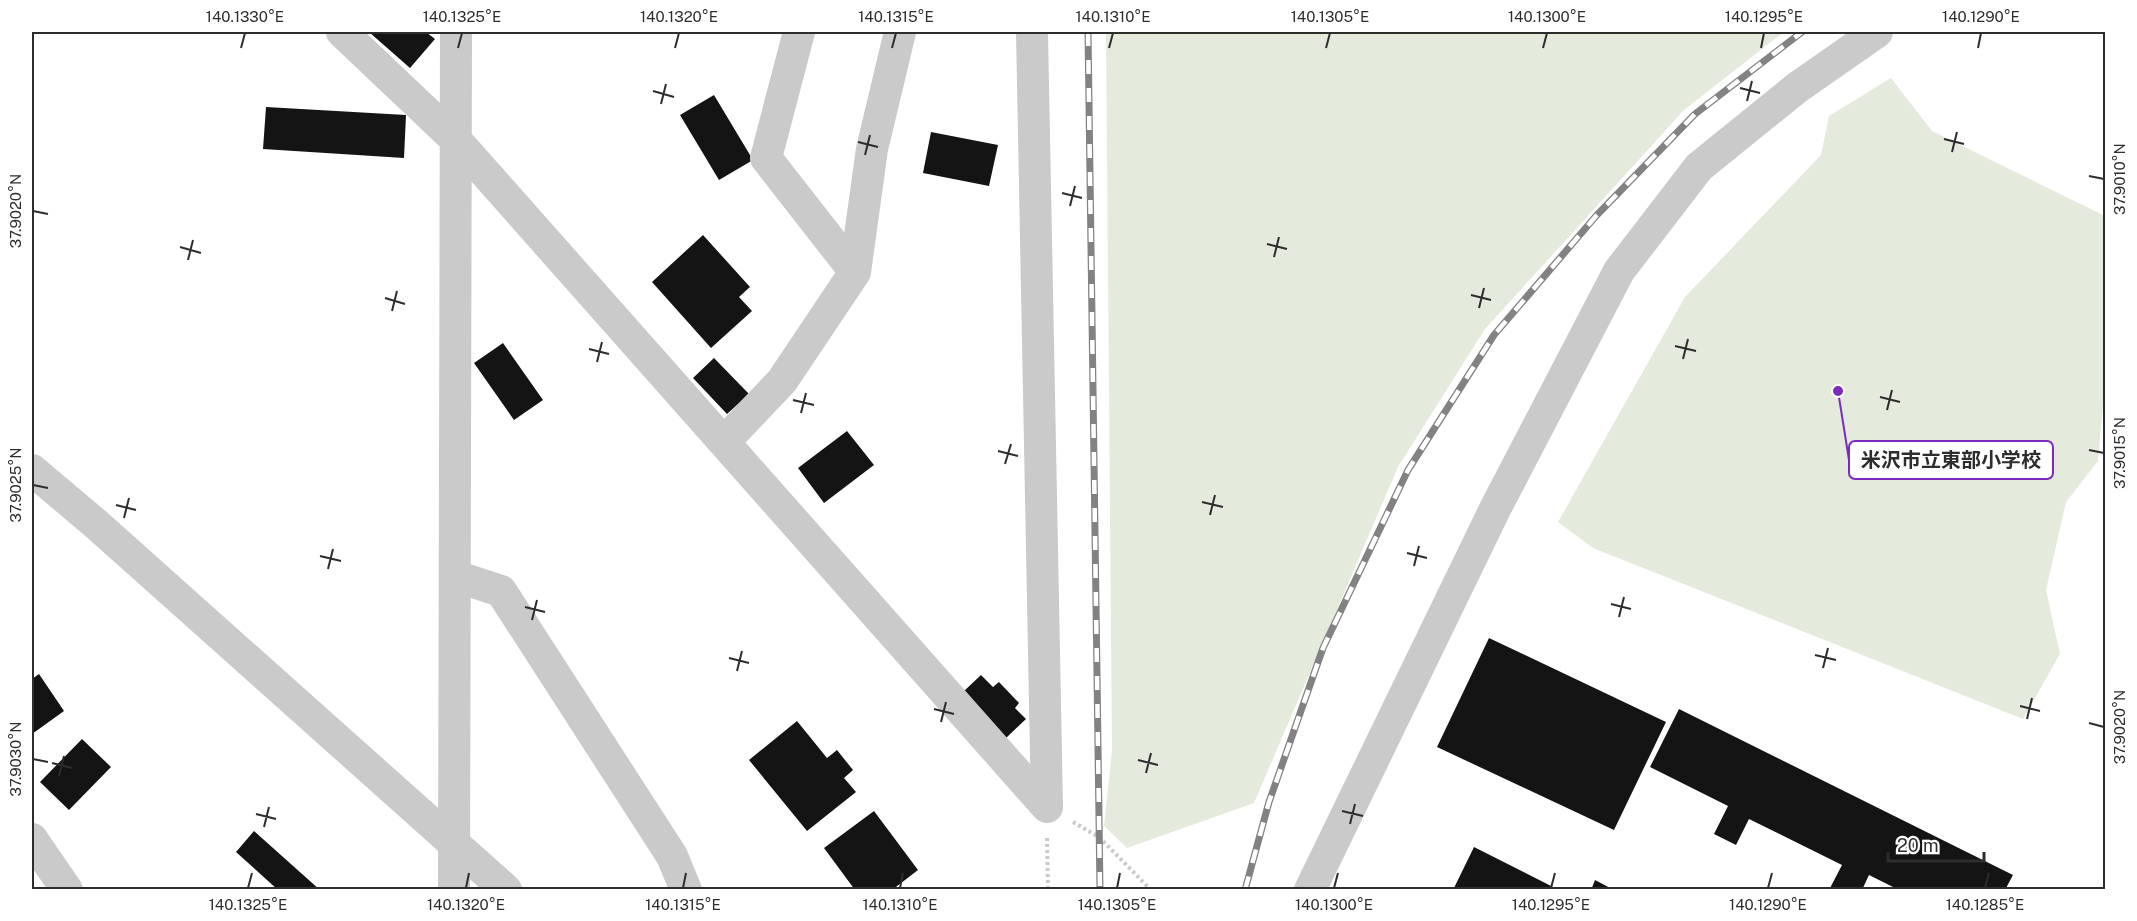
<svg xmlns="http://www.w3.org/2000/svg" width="2137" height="921" font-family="'Public Sans','Noto Sans JP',sans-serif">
<rect width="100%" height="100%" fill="#fff"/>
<path fill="#e4eadc" d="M1106,32H1784L1684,110L1485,329L1398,467L1254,803L1127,848L1104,826L1112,751Z
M1891,78L1932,131L2105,216L2106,372L2098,461L2066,502L2046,590L2060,654L2023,719L1593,548L1558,522L1685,297L1821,155L1829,116Z"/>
<path fill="#141414" d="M369,32H426L435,39L410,68Z
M714,95L753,160L719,180L680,115Z
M266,107L406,115L404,158L263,149Z
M931,132L998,145L989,186L923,173Z
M703,235L750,287L739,297L752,311L711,348L652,282Z
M503,343L543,400L514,420L474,363Z
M714,358L749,394L727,414L693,378Z
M847,431L874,465L824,503L798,468Z
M1489,638L1666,722L1614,830L1437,747Z
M39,674L64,711L32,734V679Z
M981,675L993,687L999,682L1019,703L1015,708L1026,719L1006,738L963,692Z
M1679,709L2013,875L2005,890H1899L1869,875L1862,890H1829L1842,865L1749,819L1736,845L1714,834L1728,806L1650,767Z
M797,721L827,758L837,750L853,770L844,778L856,792L807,831L749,760Z
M82,739L111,767L69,810L40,782Z
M874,811L918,870L892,890H855L824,848Z
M254,831L320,890H278L236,852Z
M1474,847L1559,890H1453Z
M1595,880L1614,890H1591Z"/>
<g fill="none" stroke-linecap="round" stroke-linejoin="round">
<path stroke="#cacaca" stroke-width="4" stroke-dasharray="3 3" stroke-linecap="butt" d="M1073,822L1099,837L1151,890
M1047,838L1048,890"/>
<path stroke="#cacaca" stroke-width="32" d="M342,32L456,140L1047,807
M799,32L766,158L855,272
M1032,32L1047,807
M724,442L782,381L855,272L872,149L900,32
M32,470L96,524L506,890
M455,576L501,591L672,856L686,890
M32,839L67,890
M454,890L456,32
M1310,890L1495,509L1619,271L1699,167L1798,87L1877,32"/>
<defs>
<path id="rail" d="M1088,32L1100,890
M1245,890L1269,802L1323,648L1408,470L1494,335L1596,216L1695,114L1802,32"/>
</defs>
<use href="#rail" stroke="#828282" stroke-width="7"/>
<use href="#rail" stroke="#fff" stroke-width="4.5" stroke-dasharray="14" stroke-linecap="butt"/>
</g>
<path fill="none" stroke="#2d2d2d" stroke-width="2" d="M241,48L245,33M458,48L462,33M675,48L679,33M892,48L896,33M1109,48L1113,33M1326,48L1330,33M1543,48L1547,33M1761,48L1764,33M1978,48L1981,33M1740,88L1760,93M653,91L674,97M1747,101L1752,81M661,104L666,84M1944,139L1964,144M858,142L878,147M1952,152L1957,132M865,155L870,135M2089,176L2104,179M1062,193L1082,198M1070,206L1075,186M33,211L48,214M1267,244L1287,249M180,247L201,253M1274,257L1279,237M188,260L193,240M1471,295L1491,300M385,298L405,304M1479,308L1484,288M392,311L397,291M1675,346L1696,351M589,349L609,354M1683,359L1688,339M597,362L602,342M1880,397L1900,402M793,400L814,405M1887,410L1892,390M801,413L806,393M2089,450L2104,453M998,451L1018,456M1005,464L1011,444M33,485L48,488M1202,502L1223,507M116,505L136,510M1210,515L1215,495M124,518L129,498M1407,553L1427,558M320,556L341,561M1414,566L1419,546M328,569L333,549M1611,604L1631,609M525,607L545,612M1619,617L1624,597M532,620L537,600M1815,655L1836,660M729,658L749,663M1823,668L1828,648M737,671L742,651M2020,706L2040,711M934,709L954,714M2027,719L2032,698M941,722L946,702M2089,723L2104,727M33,759L48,762M1138,760L1158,765M52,763L72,768M1146,773L1151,753M59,776L64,756M1342,811L1363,816M256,814L276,819M1350,824L1355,804M264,827L269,807M248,888L252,873M466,888L469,873M683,888L686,873M900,888L903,873M1117,888L1120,873M1334,888L1338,873M1551,888L1555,873M1768,888L1772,873M1985,888L1989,873"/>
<path fill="none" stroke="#7b2cbf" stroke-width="2" d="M1838 391L1849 460"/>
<circle fill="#7b2cbf" stroke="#fff" stroke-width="2" cx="1838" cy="391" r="6"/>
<rect fill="#fff" stroke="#7b2cbf" stroke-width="2" x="1849" y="441" width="204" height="38" rx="6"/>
<g font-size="20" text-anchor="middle" font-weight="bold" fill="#2d2d2d">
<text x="1951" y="467">米沢市立東部小学校</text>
</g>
<rect width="2137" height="921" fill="none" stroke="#ffffff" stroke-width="66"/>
<path d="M1888 852v9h96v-9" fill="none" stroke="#2d2d2d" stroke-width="3"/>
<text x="1897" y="852" font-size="18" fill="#2d2d2d" stroke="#ffffff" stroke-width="4.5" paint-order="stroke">20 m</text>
<rect x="33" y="33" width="2071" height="855" fill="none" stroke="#2d2d2d" stroke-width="2"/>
<g font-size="15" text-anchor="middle" fill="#2d2d2d">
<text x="245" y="22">140.1330°E</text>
<text x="462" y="22">140.1325°E</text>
<text x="679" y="22">140.1320°E</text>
<text x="896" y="22">140.1315°E</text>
<text x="1113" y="22">140.1310°E</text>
<text x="1330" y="22">140.1305°E</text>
<text x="1547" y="22">140.1300°E</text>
<text x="1764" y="22">140.1295°E</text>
<text x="1981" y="22">140.1290°E</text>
<text transform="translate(2120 179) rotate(-90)" y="5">37.9010°N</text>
<text transform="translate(16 211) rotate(-90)" y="5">37.9020°N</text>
<text transform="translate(2120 453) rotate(-90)" y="5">37.9015°N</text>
<text transform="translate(16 485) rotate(-90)" y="5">37.9025°N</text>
<text transform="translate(2120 727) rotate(-90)" y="5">37.9020°N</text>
<text transform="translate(16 759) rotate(-90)" y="5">37.9030°N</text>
<text x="248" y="910">140.1325°E</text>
<text x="466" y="910">140.1320°E</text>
<text x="683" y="910">140.1315°E</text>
<text x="900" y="910">140.1310°E</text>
<text x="1117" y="910">140.1305°E</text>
<text x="1334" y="910">140.1300°E</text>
<text x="1551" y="910">140.1295°E</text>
<text x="1768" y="910">140.1290°E</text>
<text x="1985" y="910">140.1285°E</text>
</g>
</svg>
